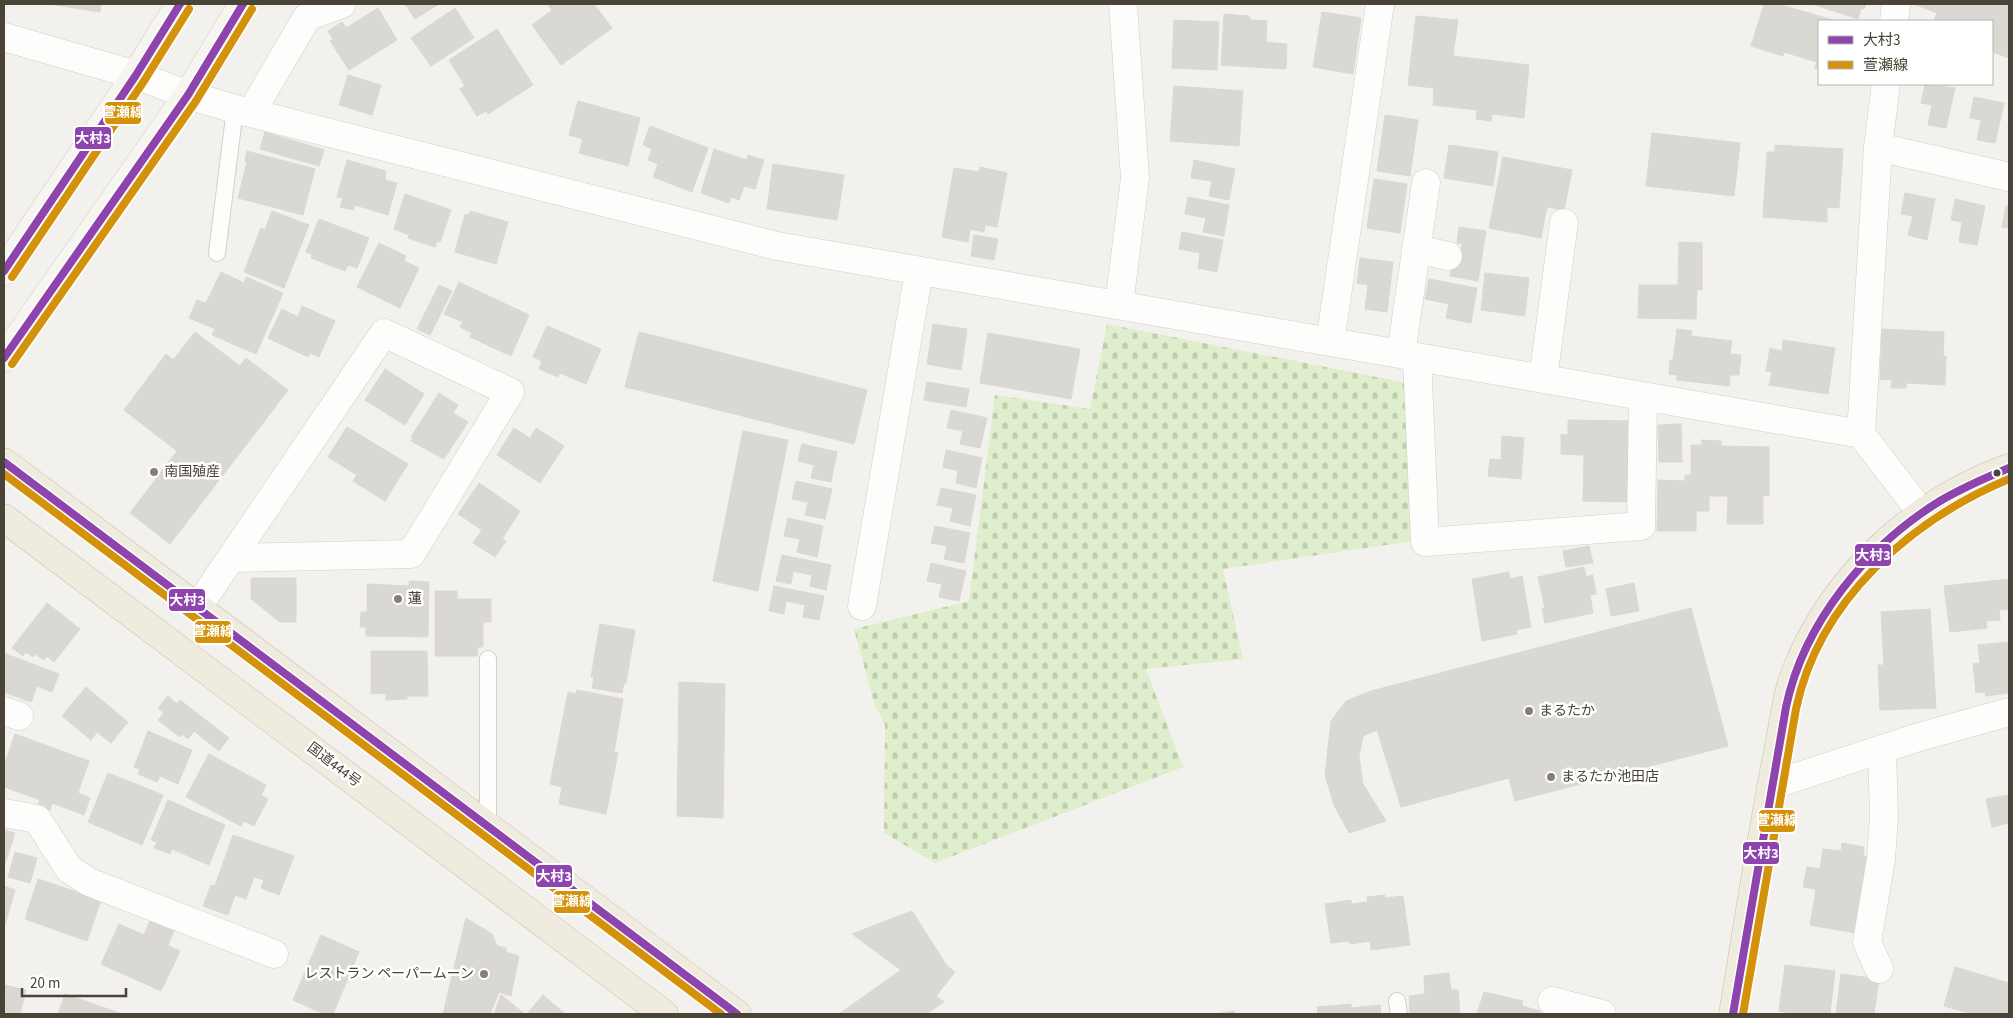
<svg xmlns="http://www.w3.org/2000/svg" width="2013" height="1018" font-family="'Source Sans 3','Noto Sans JP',sans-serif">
<defs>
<pattern id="cemetery-stones" width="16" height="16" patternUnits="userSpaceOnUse" patternTransform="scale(1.25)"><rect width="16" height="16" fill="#dfeecc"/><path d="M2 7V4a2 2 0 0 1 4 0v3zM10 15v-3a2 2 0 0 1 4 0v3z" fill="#c1cdb0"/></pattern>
</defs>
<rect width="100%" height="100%" fill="#f2f1ed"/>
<path fill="url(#cemetery-stones)" d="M1107,324L1407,383L1414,541L1223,569L1243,659L1146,669L1183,767L935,863L884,833L885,725L874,703L854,629L969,601L995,395L1090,409Z"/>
<path fill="#dad8d3" stroke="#dbd8d2" d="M49,4H101L100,12Z
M405,4H439L415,19Z
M547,4H594L612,28L561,65L532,25L552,10Z
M1764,4H1778L1836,21H1819V69L1815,68L1817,62L1784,52L1783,56L1751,46Z
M1812,4H1866L1864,9L1861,8L1858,19Z
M1914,4H1940L1937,13Z
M1940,4L2009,5V58L1992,52V21H1934Z
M378,8L397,40L349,70L330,41L333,39L328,31L342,22L346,28Z
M455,8L474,38L431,66L411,38Z
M1322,12L1361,18L1353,74L1313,67Z
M1224,14L1249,16L1250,20L1267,21L1266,42L1287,44L1286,69L1221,65Z
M1416,16L1458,20L1453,56L1529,65L1524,118L1492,114L1491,121L1476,119L1477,110L1433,105L1434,88L1408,85Z
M1174,20L1219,22L1217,70L1172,68Z
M497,29L533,85L488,114L486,111L477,116L460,89L465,86L449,60Z
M348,75L381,85L372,115L339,105Z
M1925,84L1955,88L1946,128L1928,125L1932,105L1921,103Z
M1174,86L1243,91L1239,146L1170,141Z
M1974,97L2004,103L1995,143L1977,140L1981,120L1970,118Z
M578,101L640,118L628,166L579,153L583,139L569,135Z
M1385,115L1418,120L1410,176L1377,171Z
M650,126L708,148L692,192L653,177L658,164L648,160L652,149L643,145Z
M265,132L324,150L319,166L260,149Z
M1652,133L1740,143L1734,196L1646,186Z
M1449,145L1498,152L1493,186L1444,178Z
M1775,145L1843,149L1839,208L1827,207V222L1763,217L1767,152H1775Z
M714,149L747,160L748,155L764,160L755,189L744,186L739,200L731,197L729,203L701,193Z
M247,151L315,169L303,215L238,198L247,162L245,161Z
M1503,157L1572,170L1564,210L1547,207L1541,238L1489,228Z
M347,160L386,171L385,180L397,183L388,215L355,205L353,210L340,207L343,198L337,197Z
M1194,160L1235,169L1229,200L1209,196L1212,181L1191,178Z
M773,164L844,175L837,220L767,209Z
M980,167L1007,173L997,227L985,225L984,232L970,229L968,242L942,237L954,168L979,172Z
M1374,179L1407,184L1400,233L1367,228Z
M1905,193L1935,199L1927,240L1908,235L1913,216L1901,214Z
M405,194L451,210L440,242L437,241L435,247L408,238L409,235L394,229Z
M1188,197L1229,205L1224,236L1203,232L1206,218L1185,214Z
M1955,199L1985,206L1977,245L1959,242L1962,222L1951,220Z
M2006,206L2009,207V228L2002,227Z
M272,211L309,225L284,288L244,272L261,228L265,230Z
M470,211L508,222L496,264L455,252L465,214L469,215Z
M319,219L369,238L357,268L348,265L345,271L311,258L312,254L306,252Z
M1459,227L1486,231L1478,281L1450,276L1453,260L1459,261L1462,244L1457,243Z
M1182,232L1223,240L1217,272L1198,268L1200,253L1179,249Z
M974,235L998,239L994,260L971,256Z
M1679,242L1702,243V290L1697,289L1696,319L1638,318L1639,285H1678Z
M379,243L406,256L404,261L419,268L400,308L357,287Z
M1360,258L1393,262L1387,312L1365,309L1368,285L1357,283Z
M221,272L244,283L246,277L283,293L256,354L212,335L215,329L189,318L197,300L206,303Z
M1485,273L1529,278L1525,316L1481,310Z
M1429,279L1477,288L1471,323L1446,318L1449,304L1425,299Z
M459,282L529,315L511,356L470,337L472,333L460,327L463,322L444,314Z
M439,285L452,291L430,335L417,329Z
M302,306L335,321L319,357L310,353L308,357L268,338L282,309L298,317Z
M933,324L967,329L961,370L927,364Z
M547,326L601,349L586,384L560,373L558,377L539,369L542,361L533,357Z
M1677,329L1692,331L1691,336L1732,341L1730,354L1741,355L1739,375H1730L1729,386L1677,380V375L1669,374L1670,360H1673Z
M1882,329L1944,332L1943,356H1946L1945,385L1906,383V388H1891L1892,380L1880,379Z
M195,332L240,366L246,358L288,390L260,427L173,360Z
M639,332L672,340L659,395L625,387Z
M988,333L1080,349L1071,399L980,383Z
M672,340L867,390L854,444L659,395Z
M1783,340L1835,348L1828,394L1769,385L1772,372L1766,371L1770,348L1782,351Z
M166,354L260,427L170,544L130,513L177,451L124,410Z
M385,369L424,394L405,425L365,400Z
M927,382L969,389L966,407L924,400Z
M439,393L458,405L453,413L468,422L444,459L411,441L413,438L411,437Z
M951,410L987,418L980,448L960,444L963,431L947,428Z
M1568,420L1629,421L1628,502L1583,501L1584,455L1561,454V434L1568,435Z
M1681,424L1682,462H1659L1658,425Z
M347,427L408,464L385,501L353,481L357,475L328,457Z
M514,428L530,438L536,428L564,446L540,483L497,455Z
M743,431L788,440L758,591L713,581Z
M1502,436L1524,438L1521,479L1488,476L1490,459L1501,460Z
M1701,440L1721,441V446L1769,447V496L1763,495V524H1727L1728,496H1709V511H1696V531H1657L1658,480L1685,481V475H1691V445H1702Z
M802,444L837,452L831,482L811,478L814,465L798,461Z
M946,450L982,458L976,488L956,483L958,471L943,467Z
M796,481L832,489L825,519L805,515L808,502L792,499Z
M479,483L520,511L502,539L506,541L495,557L473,543L482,530L458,514Z
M941,488L976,495L970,526L950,521L953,508L937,505Z
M788,518L823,526L817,557L797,552L800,539L784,536Z
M935,526L970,533L964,563L944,559L947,546L931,543Z
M1589,546L1593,563L1566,567L1563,551Z
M782,555L831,565L826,590L810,586L812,575L793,571L791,584L776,581Z
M931,563L966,571L959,601L939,597L942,584L927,581Z
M1584,567L1586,577L1593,575L1596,594L1590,595L1593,613L1545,623L1542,609L1545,608L1538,577Z
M1509,572L1510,579L1522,576L1531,627L1516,630L1517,634L1482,641L1472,579Z
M251,578H296V622H280L251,599Z
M2009,579V609L1999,610L2000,620L1986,621L1987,628L1950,632L1944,586Z
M409,581L429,582L428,637L366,636V627H360L361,612H367V584L409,586Z
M1634,583L1639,611L1611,616L1606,589Z
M774,586L824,596L819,620L803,617L805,605L786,601L784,614L769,611Z
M435,591H457V599H491V622H483V647H478L477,656H435Z
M47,603L80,629L54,662L47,656L44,660L35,654L33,657L26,652L23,656L12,648Z
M1691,608L1728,746L1515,801L1509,778L1401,807L1377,730L1363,736L1359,757L1363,784L1386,821L1349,833L1334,805L1325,775L1331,721L1346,701L1371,691Z
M1930,609L1936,708L1880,710L1878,665H1884L1881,612Z
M600,624L635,630L626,683H624L622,693L592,688L594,677H591Z
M2009,642V693L1986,696L1985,692L1976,693L1973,664L1980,663L1978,645Z
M371,651H427L428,696H407V699L386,700V693L371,694Z
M4,653L59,674L52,692L37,686L31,702L4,692Z
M679,682L725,684L723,818L677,816Z
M86,687L128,722L111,743L97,732L91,740L62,716Z
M577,690L623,699L614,752L618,753L606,814L559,804L562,787L550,784L568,692L576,694Z
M168,696L177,704L180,700L229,738L219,751L194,731L188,739L182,734L180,737L158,720L164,713L158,708Z
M148,731L192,750L178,784L160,776L157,782L138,774L140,769L134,767Z
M15,734L89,761L78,793L90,798L84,815L52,803L50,810L38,805L40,800L4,787V766Z
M209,754L266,785L261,795L268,799L254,826L244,821L241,826L186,797Z
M108,773L163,795L142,845L88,822Z
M2009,795V823L1992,827L1986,799Z
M168,800L225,825L209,865L172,849L170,854L154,848L157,842L151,840Z
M4,830L15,833L4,867Z
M233,835L294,856L279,895L261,888L264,880L254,877L246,899L235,895L228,915L203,906L211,885L215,886Z
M1842,843L1864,847L1863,856L1867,857L1855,933L1810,925L1816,889L1803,887L1807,867L1820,869L1823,849L1841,851Z
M15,852L37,858L30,883L8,877Z
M38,879L101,900L87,941L25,919Z
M4,886L15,890L4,928Z
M1385,895V898L1403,896L1410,945L1371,950L1370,941L1350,944L1349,941L1331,943L1325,904L1351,900V904L1368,902L1367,897Z
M912,911L947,966L955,972L936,996L852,934Z
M153,913L177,923L168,945L144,935Z
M466,918L492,934L497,946L506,948V952L519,956L511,996L499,992L490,1014H443Z
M119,924L180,951L161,991L101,964Z
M321,935L359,952L333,1014H324L293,1000Z
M1785,965L1835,971L1830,1014H1798L1779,1011Z
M1955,967L2009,983V1014H1972L1944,1006Z
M901,970L944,1002L926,1014H839Z
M1449,973L1451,990H1458L1460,1014H1410L1409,996L1425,994L1424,976Z
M1841,974L1879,979L1874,1014H1836Z
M4,985L26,990L20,1014H4Z
M1484,992L1523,1001L1522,1006L1540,1011L1539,1014H1477Z
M65,994L122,1014H58Z
M501,995L525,1014H494Z
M543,995L565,1014H527Z
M1351,1004V1008L1380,1005L1381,1014H1318L1317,1007Z
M1234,1011L1235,1014H1214Z"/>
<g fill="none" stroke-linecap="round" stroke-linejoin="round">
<defs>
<path id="service" d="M217,253L235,109
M488,827V659
M1397,1001L1399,1014"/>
<path id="minor" d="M1894,21L1896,4
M4,37L136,75L188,95L235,109L777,246L1861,434
M1886,84L1878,147L1861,434L1921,512
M251,113L307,17L342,4
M1878,147L2009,177
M1416,249L1448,256
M1119,305L1135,178L1123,4
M1330,342L1380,4
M1401,354L1426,183
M1417,357L1425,542L1641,526L1643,397
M1543,379L1564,223
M862,606L919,271
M197,608L384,333L510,392L411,554L232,558
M4,711L19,716
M1772,785L1919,737L2009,712
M4,813L37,819L69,869L89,882L274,954
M1879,969L1867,942L1881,859L1884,817L1882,749
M1552,1001L1602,1014"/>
<path id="secondary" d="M4,271L136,75L180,4
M4,358L188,95L243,4"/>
<path id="trunk" d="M4,462L737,1014
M4,518L664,1014
M1733,1014C1747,930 1760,845 1776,761C1782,736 1785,700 1794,676C1831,579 1912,503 2009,468"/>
</defs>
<use href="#service" stroke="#d0cfca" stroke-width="18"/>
<use href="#minor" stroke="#d0cfca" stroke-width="29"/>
<use href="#secondary" stroke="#d2cec3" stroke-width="29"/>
<use href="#trunk" stroke="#cbbfa7" stroke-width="29"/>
<use href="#service" stroke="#fdfdfc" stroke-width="16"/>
<use href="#minor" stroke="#fdfdfc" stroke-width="28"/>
<use href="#secondary" stroke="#f7f5f0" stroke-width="28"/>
<use href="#trunk" stroke="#f0ebdf" stroke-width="28"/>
<defs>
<path id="bus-1" d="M4,271L136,75L180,4
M4,358L188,95L243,4
M4,462L737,1014
M1733,1014L1786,707C1804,622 1867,546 1940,501C1962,488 1985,478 2009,468"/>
<path id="bus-2" d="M12,277L144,81L189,9
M12,364L196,101L252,9
M4,474L721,1014
M1743,1014L1796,709C1819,600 1911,520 2009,479"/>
</defs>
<use href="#bus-1" stroke="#fff" stroke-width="11"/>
<use href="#bus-2" stroke="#fff" stroke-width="11"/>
<use href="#bus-1" stroke="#8e44ad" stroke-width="8"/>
<use href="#bus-2" stroke="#d4920b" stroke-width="8"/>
</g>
<g fill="#858077" stroke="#fff" stroke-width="2">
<circle cx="154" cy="472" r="5"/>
<circle cx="398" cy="599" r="5"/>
<circle cx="1529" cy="711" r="5"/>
<circle cx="1551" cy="777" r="5"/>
<circle cx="484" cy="974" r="5"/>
</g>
<circle fill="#4a4337" stroke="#fff" stroke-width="2" cx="1997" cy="473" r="4.5"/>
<g text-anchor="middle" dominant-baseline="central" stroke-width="5" stroke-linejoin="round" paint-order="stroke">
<g font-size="14" fill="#4a4337" stroke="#fff" text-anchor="start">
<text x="164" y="472">南国殖産</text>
<text x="408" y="599">蓮</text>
<text x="1539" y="711">まるたか</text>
<text x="1561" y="777">まるたか池田店</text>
<text x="474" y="974" text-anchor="end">レストラン ペーパームーン</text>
</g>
<g font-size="14" fill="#4a4337" stroke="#fff">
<text transform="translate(334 765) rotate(37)">国道444号</text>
</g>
</g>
<g stroke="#fff" stroke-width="2">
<rect x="104" y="101" width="38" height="24" rx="5" fill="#d4920b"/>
<rect x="74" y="126" width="38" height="24" rx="5" fill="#8e44ad"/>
<rect x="1854" y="543" width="38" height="24" rx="5" fill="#8e44ad"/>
<rect x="168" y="588" width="38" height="24" rx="5" fill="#8e44ad"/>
<rect x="194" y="620" width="38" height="24" rx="5" fill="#d4920b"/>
<rect x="1758" y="809" width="38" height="24" rx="5" fill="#d4920b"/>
<rect x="1742" y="841" width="38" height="24" rx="5" fill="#8e44ad"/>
<rect x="535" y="864" width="38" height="24" rx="5" fill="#8e44ad"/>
<rect x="553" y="890" width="38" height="24" rx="5" fill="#d4920b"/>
</g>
<g font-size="14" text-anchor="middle" font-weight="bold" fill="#fff">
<text x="123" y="117">萱瀬線</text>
<text x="93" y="143">大村3</text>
<text x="1873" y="560">大村3</text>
<text x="187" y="605">大村3</text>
<text x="213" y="636">萱瀬線</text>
<text x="1777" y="825">萱瀬線</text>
<text x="1761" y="858">大村3</text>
<text x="554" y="881">大村3</text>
<text x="572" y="906">萱瀬線</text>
</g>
<rect width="2013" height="1018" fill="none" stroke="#4a4337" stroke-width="10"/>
<rect x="1818" y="20" width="175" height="65" fill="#ffffff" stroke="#b7b4af"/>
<rect x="1828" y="36" width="25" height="8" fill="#8e44ad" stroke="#b7b4af"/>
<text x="1863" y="45" font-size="15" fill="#4a4337">大村3</text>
<rect x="1828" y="61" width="25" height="8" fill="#d4920b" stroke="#b7b4af"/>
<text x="1863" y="70" font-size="15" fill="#4a4337">萱瀬線</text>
<path d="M22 988v8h104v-8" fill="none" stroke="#4a4337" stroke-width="2.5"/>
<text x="30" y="988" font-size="15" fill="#4a4337" stroke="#ffffff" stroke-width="4" paint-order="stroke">20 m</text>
</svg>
